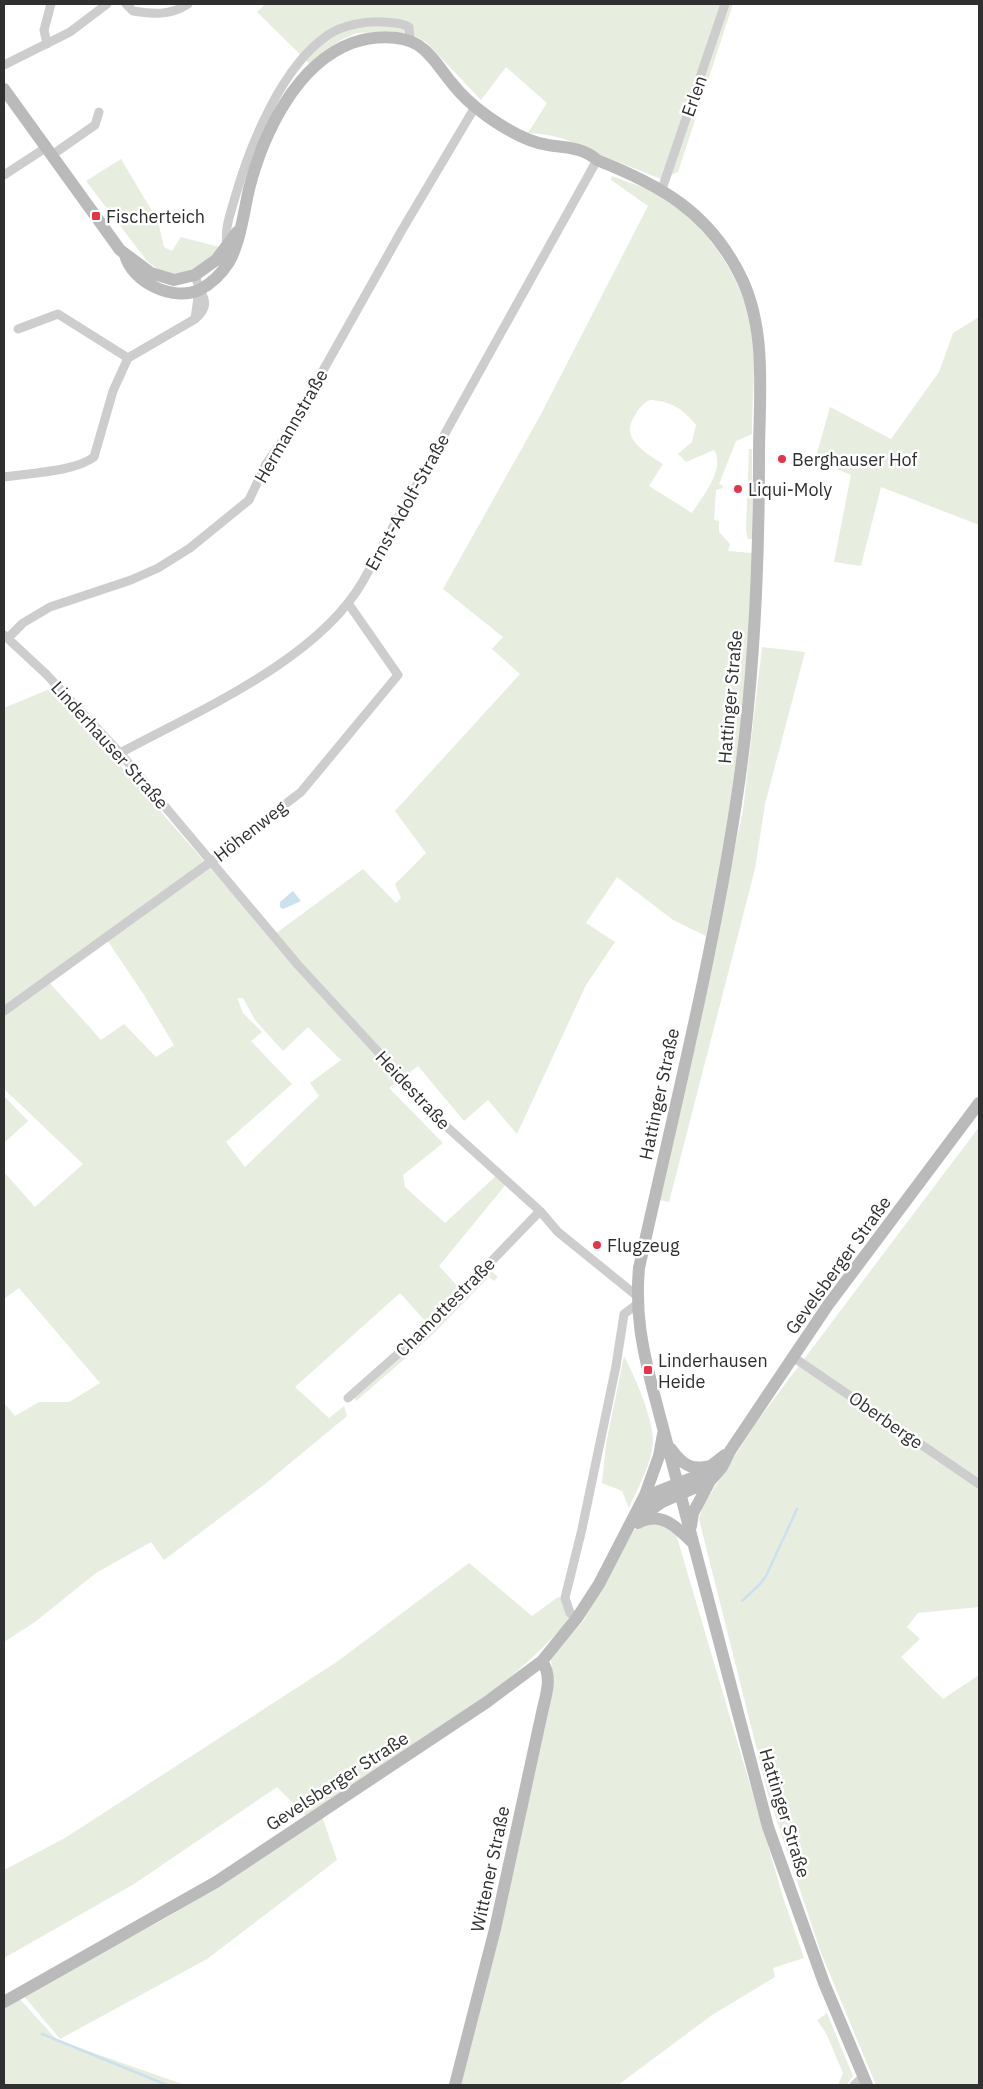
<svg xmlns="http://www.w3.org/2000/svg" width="983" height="2089" font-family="'IBM Plex Sans',sans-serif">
<rect width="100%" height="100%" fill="#fff"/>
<path fill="#e7eddf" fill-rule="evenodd" d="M265,4H733L678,172L661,179L581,147C565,137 547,134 528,133L547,103L506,67L481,100L426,42L412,35L391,31L357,33L341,40L309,63L257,12Z
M121,159L158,221L164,247L172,251L181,237L219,247C200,272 174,285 147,261L86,181Z
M612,176C629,183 650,188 665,198C703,222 738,273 749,316C758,351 752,397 752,434L736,441L719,484L722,485L723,488L716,490L714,520L719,521V532L730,544L728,551L752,553C750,682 732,809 706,936L673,920L617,877L586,923L615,942L586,985L517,1134L488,1100L464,1121L418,1066L389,1088L443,1143L403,1175L405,1187L445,1223L498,1174L507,1183L439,1266L462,1291L428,1324L400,1293L295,1387L329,1418L344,1406L347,1416L265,1484L164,1560L151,1542L96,1573L35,1622L4,1642V1403L15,1416L39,1402H69L100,1383L19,1288L4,1299V1172L35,1207L83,1164L4,1089V708L52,688L271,937L363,869L396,903L401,898L395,884L426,853L395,811L520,674L492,649L503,637L443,589L540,416L648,206L611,180ZM650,400C671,401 683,409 696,425L692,442L678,454L686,462L714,450C726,469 702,497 692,513L649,486L663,464C646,453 620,439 634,417C639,408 642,404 650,400ZM107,940L144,995L174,1045L156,1057L124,1024L101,1040L48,981ZM237,998H243L255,1020L283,1051L308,1027L341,1060L310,1083L319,1096L245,1167L226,1142L292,1084L251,1041L262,1032L243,1013Z
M979,317V525L881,487L861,566L834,562L851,475L815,460L830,407L891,439L939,372L953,333Z
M749,449H752V539H748L746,530Z
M762,647L805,652L765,804L755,869L669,1202L660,1200L743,810Z
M4,1096L28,1121L4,1143Z
M979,1127V1607L918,1613L907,1627L920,1639L901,1657L943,1699L979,1675V2085H876L821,1953L768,1794L699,1519L702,1507L758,1420Z
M488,1268L498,1277L494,1281L489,1277L430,1337L356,1401L354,1397Z
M624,1356C635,1377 653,1418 653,1441C652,1464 638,1487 629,1508L622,1491L602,1483L606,1444Z
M658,1521L676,1534L784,1900L804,1958L773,1968L775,1977L712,2015L618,2085H458L552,1674L551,1659L584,1620L634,1530L643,1523Z
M469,1563L532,1616L558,1597L563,1598L570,1619C498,1701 397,1757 307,1817L277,1787L134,1884L4,1958V1870L65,1838L338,1661Z
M322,1816L337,1860L207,1959L60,2039L23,1995L166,1918L234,1876Z
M17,1996L57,2040L185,2085H4V2005Z
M827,2013L853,2076L847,2085H838L843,2073L826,2033L817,2020Z"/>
<path fill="#cbe1ed" d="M293,891L301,901L283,909L280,907V902Z"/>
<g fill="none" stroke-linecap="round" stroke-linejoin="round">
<path stroke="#cbe1ed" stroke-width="2.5" d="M742,1601L760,1584L766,1576L797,1509
M42,2034L167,2085"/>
<path stroke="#cdcdcd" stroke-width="9" d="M126,4L133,11C153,14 170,16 188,4
M47,44L44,30L51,4
M4,65L70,32L107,4
M52,155L95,125L99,112
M4,175L47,147
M662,189L725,4
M227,246C224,228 231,212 236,194C251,143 282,66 328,35C343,25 365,21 383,22C392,23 401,22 409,27L410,41
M195,319L199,290
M18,329L58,314L128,358
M4,477C29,473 74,472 94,457L113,391L128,358L195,319C214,303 200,296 195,275
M4,635L46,674L120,753L298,965L381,1055L426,1108L540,1211L558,1232L637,1296
M8,638L23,623L50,607L131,580L158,568L190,548L249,500L266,464L289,431L402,230L475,107
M120,753C198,711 318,660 363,581L597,160
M4,1011L212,861L301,792L398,675L348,603
M793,1357L979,1484
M348,1398L426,1329L540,1211
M577,1618L570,1613L565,1598L582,1529L616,1366L624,1314L636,1305
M854,2085L863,2077"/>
<path stroke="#bababa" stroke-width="12" d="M4,89L120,250L151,273L174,280L195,275L216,260L237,232
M125,255C132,282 173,302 199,290C211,284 222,273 229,262C240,243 244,211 249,189C263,134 296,64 352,43C372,36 400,34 418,45C432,54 441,70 451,82C461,95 473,106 487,116C504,128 526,142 548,145C566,148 582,147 597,160C660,185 707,211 739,273C768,328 759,396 759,456C759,572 754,688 736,803C712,960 673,1114 639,1268C635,1312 642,1347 653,1390L768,1827L824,1983L867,2085
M671,1449C682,1464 691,1471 710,1466
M641,1503L659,1491L699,1475L725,1455
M633,1522L662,1502L710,1481L722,1467L730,1451L828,1305L979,1103
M638,1523C661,1510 677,1527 693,1543
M691,1526L693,1513L710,1481
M4,2002L216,1882L487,1702L542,1661L577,1618L599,1584L645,1495L659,1456L663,1434
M455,2085L495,1929L543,1708C547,1692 552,1676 542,1661"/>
</g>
<g fill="#e6344a" stroke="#fff" stroke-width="2">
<rect x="91" y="211" width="10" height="10" rx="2.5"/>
<circle cx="782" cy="459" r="5"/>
<circle cx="738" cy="489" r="5"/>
<circle cx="597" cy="1245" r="5"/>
<rect x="643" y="1365" width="10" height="10" rx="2.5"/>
</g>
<g text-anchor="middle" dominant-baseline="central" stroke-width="5" stroke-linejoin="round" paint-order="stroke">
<g font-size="18" fill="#303030" stroke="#fff">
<text transform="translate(694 96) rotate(-70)">Erlen</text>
<text transform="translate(291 426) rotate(-60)">Hermannstraße</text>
<text transform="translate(407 502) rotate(-61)">Ernst-Adolf-Straße</text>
<text transform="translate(730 697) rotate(-85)">Hattinger Straße</text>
<text transform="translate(110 745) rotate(48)">Linderhauser Straße</text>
<text transform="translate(250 831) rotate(-38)">Höhenweg</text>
<text transform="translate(413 1090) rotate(47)">Heidestraße</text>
<text transform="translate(659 1094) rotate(-78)">Hattinger Straße</text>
<text transform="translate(838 1265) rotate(-54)">Gevelsberger Straße</text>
<text transform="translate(445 1307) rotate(-45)">Chamottestraße</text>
<text transform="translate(886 1420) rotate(35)">Oberberge</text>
<text transform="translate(337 1781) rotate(-33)">Gevelsberger Straße</text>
<text transform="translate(785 1813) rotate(73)">Hattinger Straße</text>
<text transform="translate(490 1869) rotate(-78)">Wittener Straße</text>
</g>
<g font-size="18" fill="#303030" stroke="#fff" text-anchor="start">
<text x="106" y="216">Fischerteich</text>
<text x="792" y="459">Berghauser Hof</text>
<text x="748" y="489">Liqui-Moly</text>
<text x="607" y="1245">Flugzeug</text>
<text x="658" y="1360">Linderhausen<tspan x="658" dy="21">Heide</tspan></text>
</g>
</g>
<rect width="983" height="2089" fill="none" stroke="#303030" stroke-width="10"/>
</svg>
